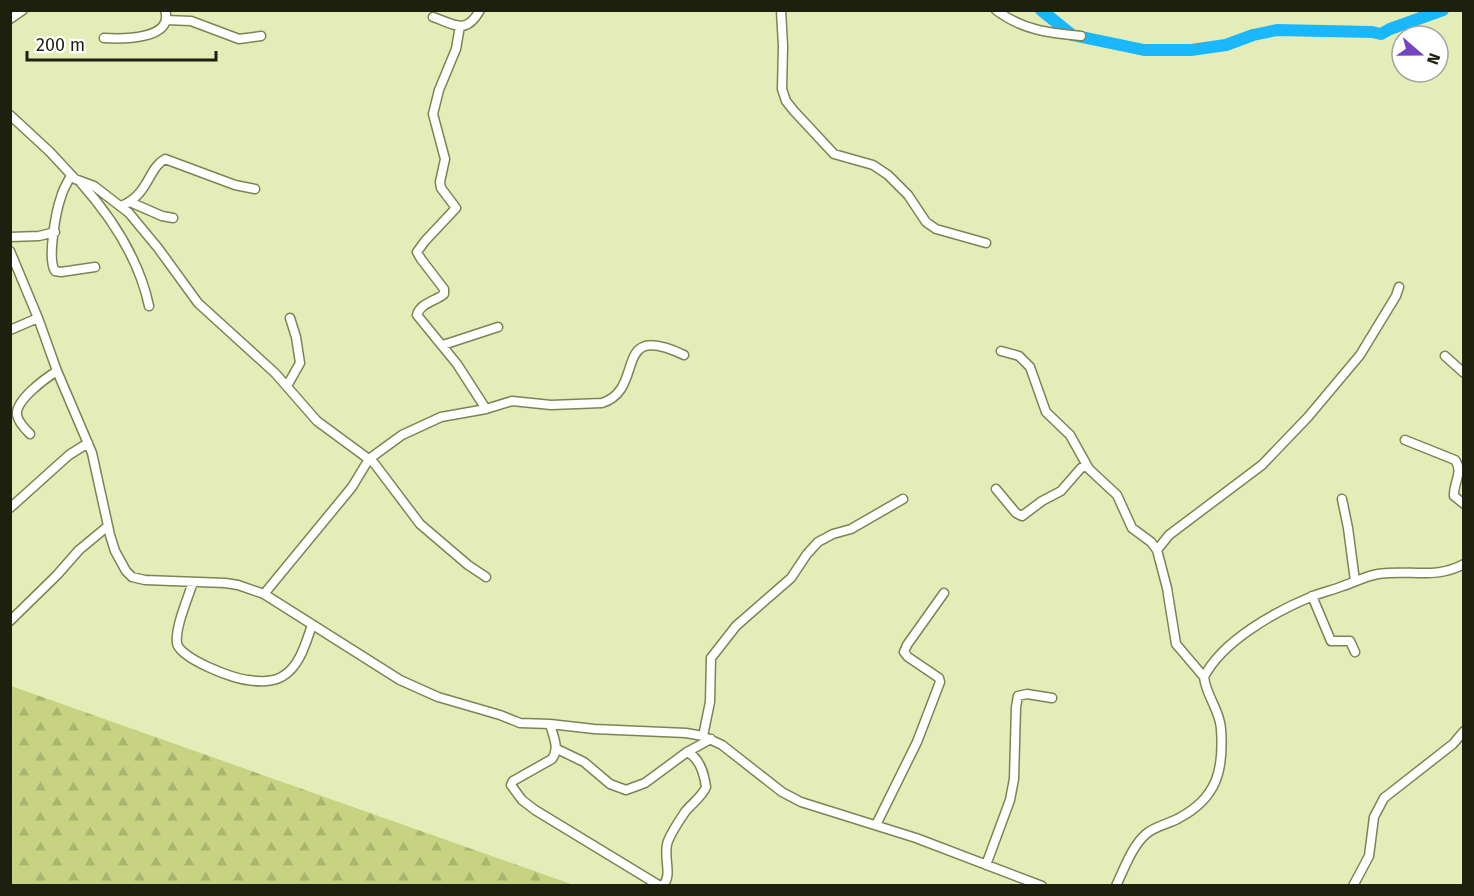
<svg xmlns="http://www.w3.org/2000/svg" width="1474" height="896" font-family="'Fira Sans',sans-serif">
<defs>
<pattern id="forest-firs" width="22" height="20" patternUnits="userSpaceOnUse" patternTransform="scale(1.5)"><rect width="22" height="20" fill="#c7d380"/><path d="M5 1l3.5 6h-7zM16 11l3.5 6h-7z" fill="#aab56d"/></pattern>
</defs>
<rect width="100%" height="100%" fill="#e4edb8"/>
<path fill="url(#forest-firs)" d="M11,686L574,885H11Z"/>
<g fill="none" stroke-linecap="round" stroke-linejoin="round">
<path stroke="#1ab7fd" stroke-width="12" d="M1041,10L1072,35L1144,50H1191L1226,45L1253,35L1277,30L1372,32L1381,34L1390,29L1443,10"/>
<defs>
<path id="minor" d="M781,10L783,46L782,89L786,101L794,111L834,154L873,165L888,175L908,195L926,222L936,229L986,243
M996,10C1022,30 1049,33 1081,36
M433,17C456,25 466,35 480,10
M10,19L23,10
M166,20L191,21L239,39L261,36
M460,26L456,49L439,90L433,114L445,159L440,182L441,188L456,208L425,241L417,252L421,259L444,289V294C436,301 420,303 417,315L457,364L486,409
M104,38C121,39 175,40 165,10
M10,115L50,152L75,179L94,186L129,213L158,248L198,303L275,373L317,421L374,463L420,524L468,565L486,577
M71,175C68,182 63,189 61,197C56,211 47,259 55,271L61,272L95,267
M81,183C113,219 139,259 149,306
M130,202L162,216L173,218
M121,206C149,195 148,168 165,159L235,185L255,189
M10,237L39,236L55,232
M10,251L38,318L57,371L92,453L110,535L115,551L126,571L132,577L145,580L225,583L238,585L264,594L400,680L438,697L500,715L520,723L550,724L594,729L686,733L703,736L722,745L782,792L801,802L916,838L1042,886
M10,330L38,318
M443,345L498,327
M1001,351L1019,356L1030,367L1046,412L1070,435L1089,469L1117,495L1132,528L1151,542L1157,550L1167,588L1176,644L1204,677
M1445,356L1464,373
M287,386L300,363L296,337L290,318
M30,434C25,429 18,422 17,415C15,400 46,378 57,371
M1405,440L1455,460C1464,472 1453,483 1454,496L1464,504
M996,489L1016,513L1022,516L1042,501L1061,491L1081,468L1087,466
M1342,499L1348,528L1355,581
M10,508L69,455L88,443
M1157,550L1169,535L1262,465L1308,417L1360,355L1396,296L1399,287
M193,582C188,598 175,627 177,643C179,658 233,679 248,680C259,682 274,682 283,676C300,666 306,642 312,625
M264,594L352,487L369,459L402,435L441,417L486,409L512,401L551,405L602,403C647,389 610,320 684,355
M1312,596L1331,641H1350L1355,652
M10,621L57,575L79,550L108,526
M550,724C553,736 560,748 552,759L513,781L511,785L522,800L535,810L660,886
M703,736L710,702L711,658L736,626L791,578L807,554L818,542L833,534L851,529L903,499
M557,749L584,762L610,784L626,790L645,783L687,752L711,739
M876,825L917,742L940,682L939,678L908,657L904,652L907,645L944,593
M986,865L1010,800L1014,779L1016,707L1018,696L1027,694L1052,698
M662,886C674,876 662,856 668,841C672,831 679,821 685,812C692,803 702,797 706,787C704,773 700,758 687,752
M1116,886C1124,869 1132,846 1146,834C1155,826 1169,824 1179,818C1217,798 1224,770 1221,729C1220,710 1206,696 1204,677C1222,641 1276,611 1313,596C1323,592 1333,590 1343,586C1355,582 1366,576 1378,574C1409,569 1435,580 1464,564
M1353,886L1369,856L1374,817L1384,798L1453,744L1464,731"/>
</defs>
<use href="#minor" stroke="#7c8453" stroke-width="11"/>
<use href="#minor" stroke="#fff" stroke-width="8"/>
</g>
<rect width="1474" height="896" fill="none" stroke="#1d200c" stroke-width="24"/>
<g transform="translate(1420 54) rotate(110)"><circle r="28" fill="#ffffff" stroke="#a5a69e" stroke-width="1.5"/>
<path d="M0-4.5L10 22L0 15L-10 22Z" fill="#7146bf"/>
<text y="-9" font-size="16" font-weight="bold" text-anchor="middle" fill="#1d200c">N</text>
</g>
<path d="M27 51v9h189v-9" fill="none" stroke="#1d200c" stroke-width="3"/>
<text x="36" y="51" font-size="18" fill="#1d200c" stroke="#ffffff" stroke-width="4.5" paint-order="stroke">200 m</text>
</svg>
